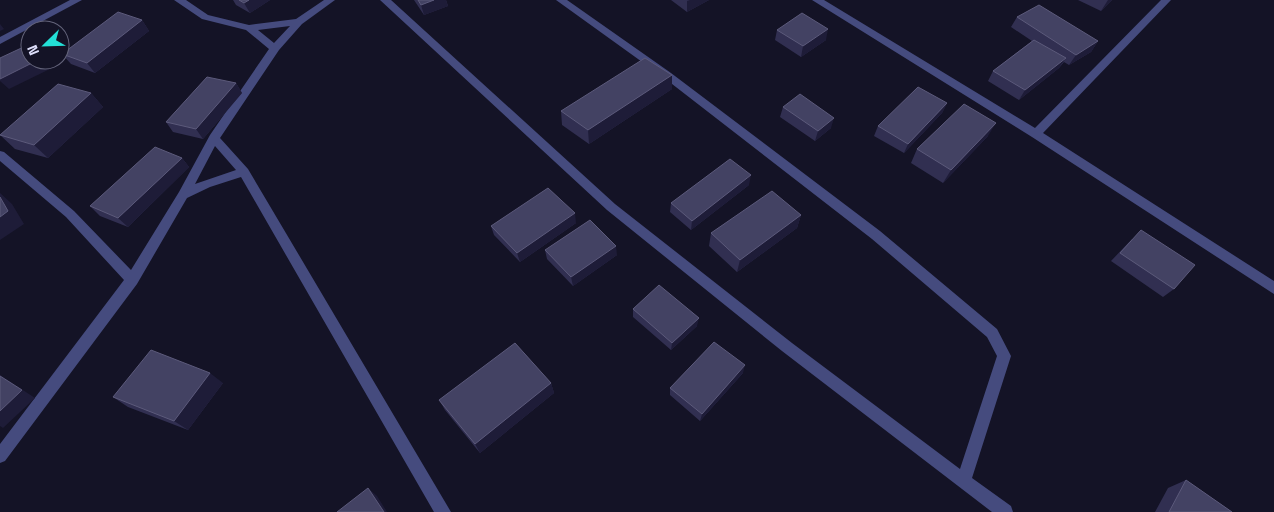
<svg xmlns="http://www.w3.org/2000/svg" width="1274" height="512" font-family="'Space Grotesk',sans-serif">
<rect width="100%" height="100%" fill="#141326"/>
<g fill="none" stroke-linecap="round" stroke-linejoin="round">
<path fill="#454b7e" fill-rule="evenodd" d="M70,0H82L0,44V37Z
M174,0H186L208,15L249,25L296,19L324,0H335L302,24L279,50L220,138L248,169L451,512H434L241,177L210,187L187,198L137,284L5,461L0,463V444L124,280L66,217L0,161V151L4,152L74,211L131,270L179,192L210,135L269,49L246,30L202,19ZM290,26L274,43L258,30ZM215,146L236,170L195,184Z
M380,0H391L615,204L792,343L960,469L997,356L987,337L872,239L663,77L556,0H567L671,73L880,231L997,329L1011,356L972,478L1011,506L1013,512H992L782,351L607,210Z
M812,0H824L1035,128L1161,0H1171L1043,133L1274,281V294L1032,137Z"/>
</g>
<path fill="#312f51" d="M233,0H270L250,13L236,5Z
M414,0H446L448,6L424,15Z
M671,0H709L687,12Z
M1078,0H1112L1101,11Z
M1017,17L1098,41L1091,52L1069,65L1064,62L1059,68L1019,100L988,81L993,71L1032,41L1011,27Z
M142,20L149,31L95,73L71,64L62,54Z
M777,30L826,40L801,57L775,40Z
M672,75V89L589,144L562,125L561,111Z
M236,83L242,93L203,139L173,132L166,122Z
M91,93L103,107L48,158L15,149L0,135Z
M947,103L942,113L904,153L874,136L878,126Z
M783,107L831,128L815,141L780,117Z
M988,136L943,183L911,163L917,149Z
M182,158L189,167L128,227L100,216L90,206Z
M749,185L691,230L670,212L671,203Z
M801,215L797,228L737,272L709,246L711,233Z
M576,223L520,262L494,235L491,226Z
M1132,239L1174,289L1163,297L1111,261Z
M545,250L617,255L573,286L547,259Z
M633,309L697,326L671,350L633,317Z
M743,373L700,421L670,395V388Z
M223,383L188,430L128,407L113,397Z
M551,383L554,393L480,453L445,410L439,400Z
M1186,480L1232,512H1155L1168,488Z"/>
<path fill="#1e1c38" d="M249,0H270L250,13L244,3Z
M434,0H446L448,6L424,15L421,5Z
M690,0H709L687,12V1Z
M1108,0H1112L1101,11Z
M142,20L149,31L95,73L87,63Z
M0,24L4,29L0,31Z
M828,29L826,40L801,57L803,46Z
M1098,41L1091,52L1069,65L1076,55Z
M1066,58L1059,68L1019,100L1025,90Z
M38,60H48L54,67L9,89L0,81V79Z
M672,75V89L589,144L588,130Z
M236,83L242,93L203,139L196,129Z
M91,93L103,107L48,158L34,145Z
M947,103L942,113L904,153L908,144Z
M834,118L831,128L815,141L818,131Z
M996,123L988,136L943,183L951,170Z
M182,158L189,167L128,227L118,218Z
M751,175L749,185L691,230L692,221Z
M0,193L12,204L24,224L0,240Z
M575,213L576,223L520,262L517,253Z
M801,215L797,228L737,272L740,260Z
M616,246L617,255L573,286L571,277Z
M699,318L697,326L671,350L672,343Z
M745,365L743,373L700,421L702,414Z
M210,373L223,383L188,430L174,421Z
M0,375L35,398L3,428L0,426Z
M551,383L554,393L480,453L475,444Z
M368,488L377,496L387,512H384Z"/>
<path fill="#434263" stroke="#5c5a7b" d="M239,0H249L244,3Z
M418,0H434L421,5Z
M1039,5L1098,41L1076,55L1017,17Z
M118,12L142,20L87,63L62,54Z
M802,13L828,29L803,46L777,30Z
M1034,40L1066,58L1025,90L993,71Z
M30,44V60H38L0,79V58Z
M645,58L672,75L588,130L561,111Z
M207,77L236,83L196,129L166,122Z
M58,84L91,93L34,145L0,135Z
M918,87L947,103L908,144L878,126Z
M800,94L834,118L818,131L783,107Z
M964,104L996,123L951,170L917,149Z
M155,147L182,158L118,218L90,206Z
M730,159L751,175L692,221L671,203Z
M548,188L575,213L517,253L491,226Z
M772,191L801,215L740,260L711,233Z
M0,197L8,211L0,217Z
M590,220L616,246L571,277L545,250Z
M1141,230L1195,265L1174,289L1120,253Z
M659,285L699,318L672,343L633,309Z
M714,342L745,365L702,414L670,388Z
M515,343L551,383L475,444L439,400Z
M151,350L210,373L174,421L113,397Z
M0,376L22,390L0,411Z
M1186,480L1232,512H1169Z
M368,488L384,512H337Z"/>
<g transform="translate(45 45) rotate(247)"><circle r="24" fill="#141326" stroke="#64647b"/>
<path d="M0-4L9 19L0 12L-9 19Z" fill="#23e0d7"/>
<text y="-8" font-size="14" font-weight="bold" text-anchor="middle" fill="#dddefa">N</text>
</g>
</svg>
